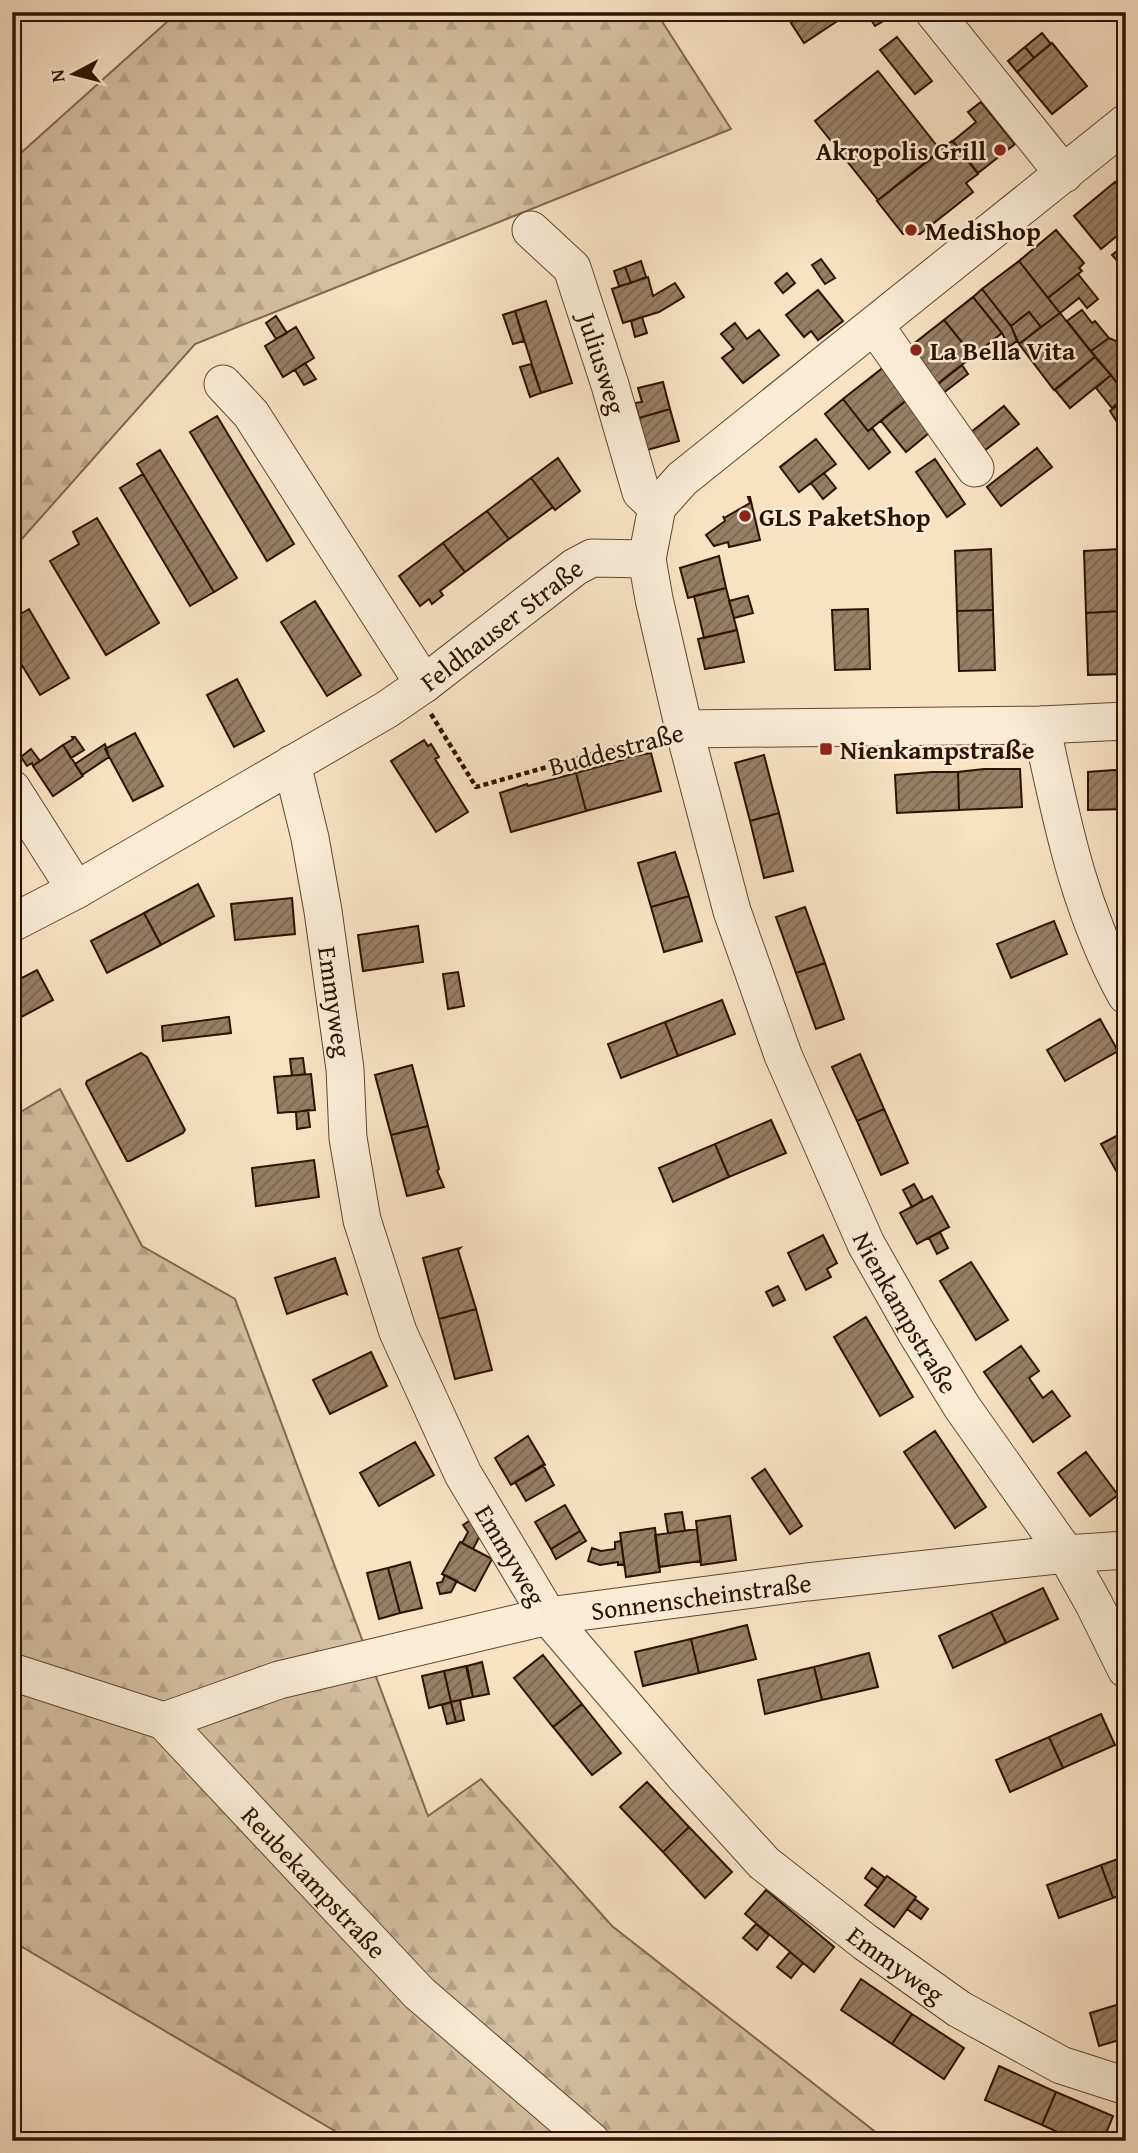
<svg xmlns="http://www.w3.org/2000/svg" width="1138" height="2153" font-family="'Gentium Book Plus',serif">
<defs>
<pattern id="forest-firs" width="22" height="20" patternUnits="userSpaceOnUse" patternTransform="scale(1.75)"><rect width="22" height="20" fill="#d5bfa1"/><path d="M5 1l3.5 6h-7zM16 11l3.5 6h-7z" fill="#b7a389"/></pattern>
<pattern id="building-hatch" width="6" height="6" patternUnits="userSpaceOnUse" patternTransform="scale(1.75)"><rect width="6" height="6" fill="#977e65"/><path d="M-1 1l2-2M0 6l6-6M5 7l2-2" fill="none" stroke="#7c6651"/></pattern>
</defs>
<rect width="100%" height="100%" fill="#f8e2c2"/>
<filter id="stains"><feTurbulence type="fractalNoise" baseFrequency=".00286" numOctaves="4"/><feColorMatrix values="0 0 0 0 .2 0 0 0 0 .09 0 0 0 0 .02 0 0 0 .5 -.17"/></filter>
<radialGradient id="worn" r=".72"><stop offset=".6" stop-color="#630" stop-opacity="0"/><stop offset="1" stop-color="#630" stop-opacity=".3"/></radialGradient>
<path fill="url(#forest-firs)" stroke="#816850" stroke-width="2" d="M178,12H656L731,129L195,344L12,550V161Z
M60,1089L142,1246L235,1299L428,1816L481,1779L612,1926L887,2141H352L12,1941V1117Z"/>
<path fill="url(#building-hatch)" stroke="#2d1200" stroke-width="2" d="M806,12H851L804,43L791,23Z
M866,12H894L895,14L875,26Z
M1042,33L1051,44L1034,58L1025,47Z
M897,37L932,81L915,94L880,50Z
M1052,43L1087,86L1052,114L1017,72Z
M1025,47L1034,58L1017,72L1008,61Z
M878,71L941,151L878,200L815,121Z
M981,102L1015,144L978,173L953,141L976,122L968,112Z
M952,141L978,174L966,183L973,192L920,234H903L877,201Z
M1115,182L1126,195V239L1122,241L1118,235L1101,249L1074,216Z
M1056,230L1084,263L1079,268L1082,271L1048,298L1019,261Z
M1126,244V271L1112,255Z
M821,259L835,278L825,284L812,265Z
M641,261L646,277L631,283L625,267Z
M1019,261L1060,313L1041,327L1029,312L1011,326L982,289Z
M625,267L631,283L619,286L614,271Z
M787,273L795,283L783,293L775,283Z
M1078,274L1098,299L1087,308L1079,298L1060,313L1048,298Z
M648,277L653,296L675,283L684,297L659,312L623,323L612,289Z
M982,289L1011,326L1017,341L1009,347L1002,333L973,297Z
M818,290L843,321L818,340L811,331L804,337L786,315Z
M973,297L1002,333L973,356L944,320Z
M546,301L572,383L541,393L515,311Z
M1082,310L1092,323L1095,321L1109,338L1091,351L1067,321Z
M515,311L524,341L513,344L503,315Z
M1029,312L1041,327L1019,344L1011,326Z
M1060,313L1095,357L1054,390L1019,344Z
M276,316L287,333L276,339L266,323Z
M642,317L647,333L635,337L631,321Z
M944,320L973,356L936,385L907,349Z
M735,323L747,339L759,330L779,355L743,383L722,358L734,349L721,334Z
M296,327L314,358L283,377L265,346Z
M1109,338L1116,341L1126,353V389H1122L1091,351Z
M1095,357L1111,375L1070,408L1055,390Z
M305,363L316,379L304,385L295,370Z
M889,363L914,394L868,431L843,399Z
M531,364L541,393L530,397L520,367Z
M962,365L968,374L943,393L937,385Z
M1111,375L1126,396L1112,408L1096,388Z
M663,382L670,409L639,418L635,403L642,402L638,388Z
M912,396L935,428L906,452L881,421Z
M1126,398V436L1110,411Z
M843,399L868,431L872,428L890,452L869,469L825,414Z
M1004,406L1019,424L984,451L970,433Z
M670,409L679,441L647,450L639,418Z
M217,416L294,544L267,561L190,432Z
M816,439L836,464L799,492L780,467Z
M1037,448L1052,467L1001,506L987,487Z
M160,450L237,578L214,592L137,464Z
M558,458L580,491L555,510L531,478Z
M935,459L965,504L947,517L916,472Z
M824,473L836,488L823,499L811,483Z
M143,474L214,592L190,606L120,488Z
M531,478L553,507L509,539L487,511Z
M748,497H750L760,540L729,547L728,542L714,546L706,535L725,521L723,516L724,518L750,503Z
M487,511L509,539L465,572L443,543Z
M97,518L159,623L106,655L50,561L79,544L73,532Z
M443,543L465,572L440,591L443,595L432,604L429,599L420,606L399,576Z
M991,549L993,610L957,611L955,551Z
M1120,549L1122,611L1086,613L1084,551Z
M719,556L726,588L688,598L680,568Z
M726,588L737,630L704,638L694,596Z
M748,596L753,613L734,618L729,601Z
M315,601L361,675L327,696L281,622Z
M29,609L69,678L40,695L12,649V619Z
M868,609L870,669L835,670L832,610Z
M993,610L995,670L959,671L957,611Z
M1122,611L1124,674L1088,675L1086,613Z
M737,630L744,662L705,669L698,639Z
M237,679L264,731L234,747L207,695Z
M135,733L163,786L133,801L105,749Z
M72,737H75L84,750L71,758L63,745L73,739Z
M424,740L428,746L431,744L439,757L435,759L468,812L436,832L391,761Z
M105,744L109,757L82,775L75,764Z
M63,745L83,776L53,796L33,766Z
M31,749L40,761L33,766L32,763L27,766L21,757Z
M651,753L661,791L586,811L576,773L623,760V758Z
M764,755L779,813L750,821L735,763Z
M984,769H1020L1022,807L959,810L958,772Z
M1114,770L1126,771V809L1088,810V772Z
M932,772H958L959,810L897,813L895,775Z
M576,773L586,811L511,832L500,793L527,784L528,786Z
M779,813L793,871L764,878L750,821Z
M675,852L689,896L651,907L638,863Z
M198,884L214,916L161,945L144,913Z
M689,896L702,941L664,952L651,907Z
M292,898L295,934L235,940L231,904Z
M805,907L825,963L796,973L776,917Z
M144,913L161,945L107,973L91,941Z
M1054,921L1067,954L1011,978L997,944Z
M418,926L423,962L363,971L358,935Z
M825,963L844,1019L816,1029L796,973Z
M37,970L53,1000L12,1022V983Z
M458,972L464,1006L448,1009L443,974Z
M722,1000L735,1034L678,1056L665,1022Z
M229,1017L231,1033L163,1041L162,1026Z
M1100,1019L1118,1051L1065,1081L1047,1050Z
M665,1022L678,1056L621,1078L608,1044Z
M141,1053L147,1057L185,1130L183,1133L130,1161H127L86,1084L87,1081Z
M860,1054L884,1109L857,1121L832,1067Z
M303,1058L305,1074L292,1076L290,1059Z
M412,1065L428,1126L391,1135L375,1075Z
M311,1074L315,1110L278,1113L274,1077Z
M884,1109L908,1163L881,1175L857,1121Z
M308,1110L310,1127L297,1129L296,1112Z
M771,1120L786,1153L729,1177L715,1144Z
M428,1126L439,1169L437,1171L444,1187L407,1196L391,1135Z
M1126,1131V1172L1119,1176L1101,1144Z
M715,1144L729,1177L673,1202L659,1168Z
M314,1160L319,1197L256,1206L252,1168Z
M914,1184L923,1200L912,1207L903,1190Z
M932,1196L949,1227L917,1244L900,1213Z
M940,1232L948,1248L937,1254L929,1238Z
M823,1235L837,1263L827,1269L831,1277L806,1290L788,1253Z
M460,1248L458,1250L476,1309L439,1319L423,1258Z
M335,1258L347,1294L345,1293L287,1314L275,1278Z
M971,1262L1008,1320L976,1340L940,1281Z
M778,1286L785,1300L773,1306L766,1292Z
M476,1309L492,1370L455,1379L439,1319Z
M866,1317L913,1397L880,1416L834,1337Z
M1021,1346L1039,1371L1029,1378L1043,1398L1052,1391L1070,1416L1033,1442L984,1372Z
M371,1352L387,1386L330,1414L313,1380Z
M935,1431L986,1507L955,1528L904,1452Z
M528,1436L545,1465L511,1485L495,1458Z
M415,1442L434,1475L379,1506L360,1473Z
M1086,1452L1118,1495L1090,1516L1058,1473Z
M543,1465L554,1485L526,1501L515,1482Z
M765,1469L802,1526L790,1534L752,1478Z
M565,1505L580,1531L551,1549L535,1522Z
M682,1512L685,1531L668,1533L665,1514Z
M730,1516L736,1560L701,1565L696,1521Z
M474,1518L482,1532L473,1549L462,1543L468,1532L463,1525Z
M655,1528L660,1572L626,1577L620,1533Z
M697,1529L701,1561L659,1567L655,1535Z
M580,1531L586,1541L556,1559L551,1549Z
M621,1541L624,1564L618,1565V1562L600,1565L588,1561L592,1548L601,1551L615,1549V1542Z
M460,1542L492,1559L475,1591L442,1574Z
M410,1562L422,1608L400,1613L388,1568Z
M388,1568L400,1613L379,1619L367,1573Z
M445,1575L457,1581L451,1592L440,1594L437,1583L442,1582Z
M1043,1588L1058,1619L1006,1643L991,1612Z
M991,1612L1006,1643L953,1668L939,1636Z
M747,1625L756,1659L699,1673L691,1639Z
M691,1639L699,1673L643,1686L635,1652Z
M869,1653L878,1687L822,1700L814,1667Z
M543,1655L582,1704L553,1727L514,1678Z
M482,1662L489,1694L473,1697L467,1666Z
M466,1666L473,1697L451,1702L444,1671Z
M814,1667L822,1700L765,1714L758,1680Z
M444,1671L451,1702L429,1708L422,1676Z
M460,1700L464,1720L456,1722L451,1702Z
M451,1702L456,1722L447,1724L442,1705Z
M582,1704L621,1753L592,1775L553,1727Z
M1101,1714L1115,1745L1063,1768L1049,1737Z
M1049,1737L1063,1768L1010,1792L996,1760Z
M647,1782L689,1827L663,1852L620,1807Z
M689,1827L732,1872L705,1898L663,1852Z
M1126,1856V1893L1113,1898L1101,1865Z
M1101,1865L1113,1898L1059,1918L1047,1885Z
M872,1868L885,1878L878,1888L865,1878Z
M887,1876L916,1897L894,1927L865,1905Z
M766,1890L834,1947L814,1972L745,1914Z
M915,1899L928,1909L921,1919L907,1909Z
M756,1924L769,1935L757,1950L743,1938Z
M790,1952L803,1963L791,1978L777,1967Z
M861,1979L912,2014L892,2044L841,2010Z
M1126,2002V2038L1099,2046L1090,2013Z
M912,2014L964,2048L944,2079L892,2044Z
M999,2066L1056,2092L1042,2125L985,2100Z
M1056,2092L1113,2116L1103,2141H1078L1042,2125Z"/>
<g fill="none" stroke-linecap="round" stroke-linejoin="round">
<defs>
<g id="minor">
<path d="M934,12L1064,174"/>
<path id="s1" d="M1126,123L682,479L657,507L647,559L654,599L684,729L732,911L783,1055L866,1244L916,1332L962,1407L1066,1554L1094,1604L1126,1669"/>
<path id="s2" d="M531,230L572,268L610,385L641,492L657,507"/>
<path d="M875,326L975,468"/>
<path d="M223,384L251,414L424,684"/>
<path d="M1041,725C1062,822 1078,907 1126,995"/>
<path d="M684,729L1041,725L1126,721"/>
<path id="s3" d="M292,764L310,838L323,911L345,1069L348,1138L362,1220L398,1332L463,1474L548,1616L683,1774L764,1863L865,1942L959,2009L1061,2065L1126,2086"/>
<path d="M12,789L76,890"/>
<path id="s4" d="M12,923L76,890L386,710L424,684L575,567L592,558L647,559"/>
<path id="s5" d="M12,1672L164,1721L419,1993L591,2141"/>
<path id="s6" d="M164,1721L279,1680L548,1616L807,1582L1066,1554L1126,1550"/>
</g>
</defs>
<use href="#minor" stroke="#604630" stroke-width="39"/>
<path stroke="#2d1200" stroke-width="4.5" stroke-dasharray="5 3.5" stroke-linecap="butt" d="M431,714L476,787L654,737"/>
<use href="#minor" stroke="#faecd7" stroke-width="37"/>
</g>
<g fill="#8f2418" stroke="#faecd7" stroke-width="2.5">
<circle cx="1000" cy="150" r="7"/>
<circle cx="911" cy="230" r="7"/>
<circle cx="916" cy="350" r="7"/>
<circle cx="745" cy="516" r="7"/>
<rect x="819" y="742" width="14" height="14" rx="3.5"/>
</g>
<g text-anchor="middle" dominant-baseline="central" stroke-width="5" stroke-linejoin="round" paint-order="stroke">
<g font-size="26" font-weight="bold" fill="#2d1200" stroke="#faecd7" text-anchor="start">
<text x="986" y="150" text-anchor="end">Akropolis Grill</text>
<text x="925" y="230">MediShop</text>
<text x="930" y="350">La Bella Vita</text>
<text x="759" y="516">GLS PaketShop</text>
<text x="840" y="749">Nienkampstraße</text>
</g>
<g font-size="26" fill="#2d1200" stroke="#faecd7">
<text stroke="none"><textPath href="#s2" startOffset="156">Juliusweg</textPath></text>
<text stroke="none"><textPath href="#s4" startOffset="574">Feldhauser Straße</textPath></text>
<text transform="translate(616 749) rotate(-15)">Buddestraße</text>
<text stroke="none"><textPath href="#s3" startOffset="242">Emmyweg</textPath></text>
<text stroke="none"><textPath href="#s1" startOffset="1460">Nienkampstraße</textPath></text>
<text stroke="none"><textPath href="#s3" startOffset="830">Emmyweg</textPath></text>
<text stroke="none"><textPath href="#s6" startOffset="553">Sonnenscheinstraße</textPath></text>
<text stroke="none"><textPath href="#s5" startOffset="380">Reubekampstraße</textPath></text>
<text stroke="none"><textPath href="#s3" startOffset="1396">Emmyweg</textPath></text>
</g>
</g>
<rect width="1138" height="2153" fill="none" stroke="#f8e2c2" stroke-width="42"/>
<rect x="14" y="14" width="1110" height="2125" fill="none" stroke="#2d1200" stroke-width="3.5"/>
<rect x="21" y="21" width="1096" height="2111" fill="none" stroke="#2d1200" stroke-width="2"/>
<g transform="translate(74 74) rotate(263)" stroke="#faecd7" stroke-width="5" paint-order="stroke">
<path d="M0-5L12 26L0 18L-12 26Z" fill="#2d1200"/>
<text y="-10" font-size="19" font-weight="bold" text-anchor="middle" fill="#2d1200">N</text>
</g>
<rect width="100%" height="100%" filter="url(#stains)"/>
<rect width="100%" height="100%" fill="url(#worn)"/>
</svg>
